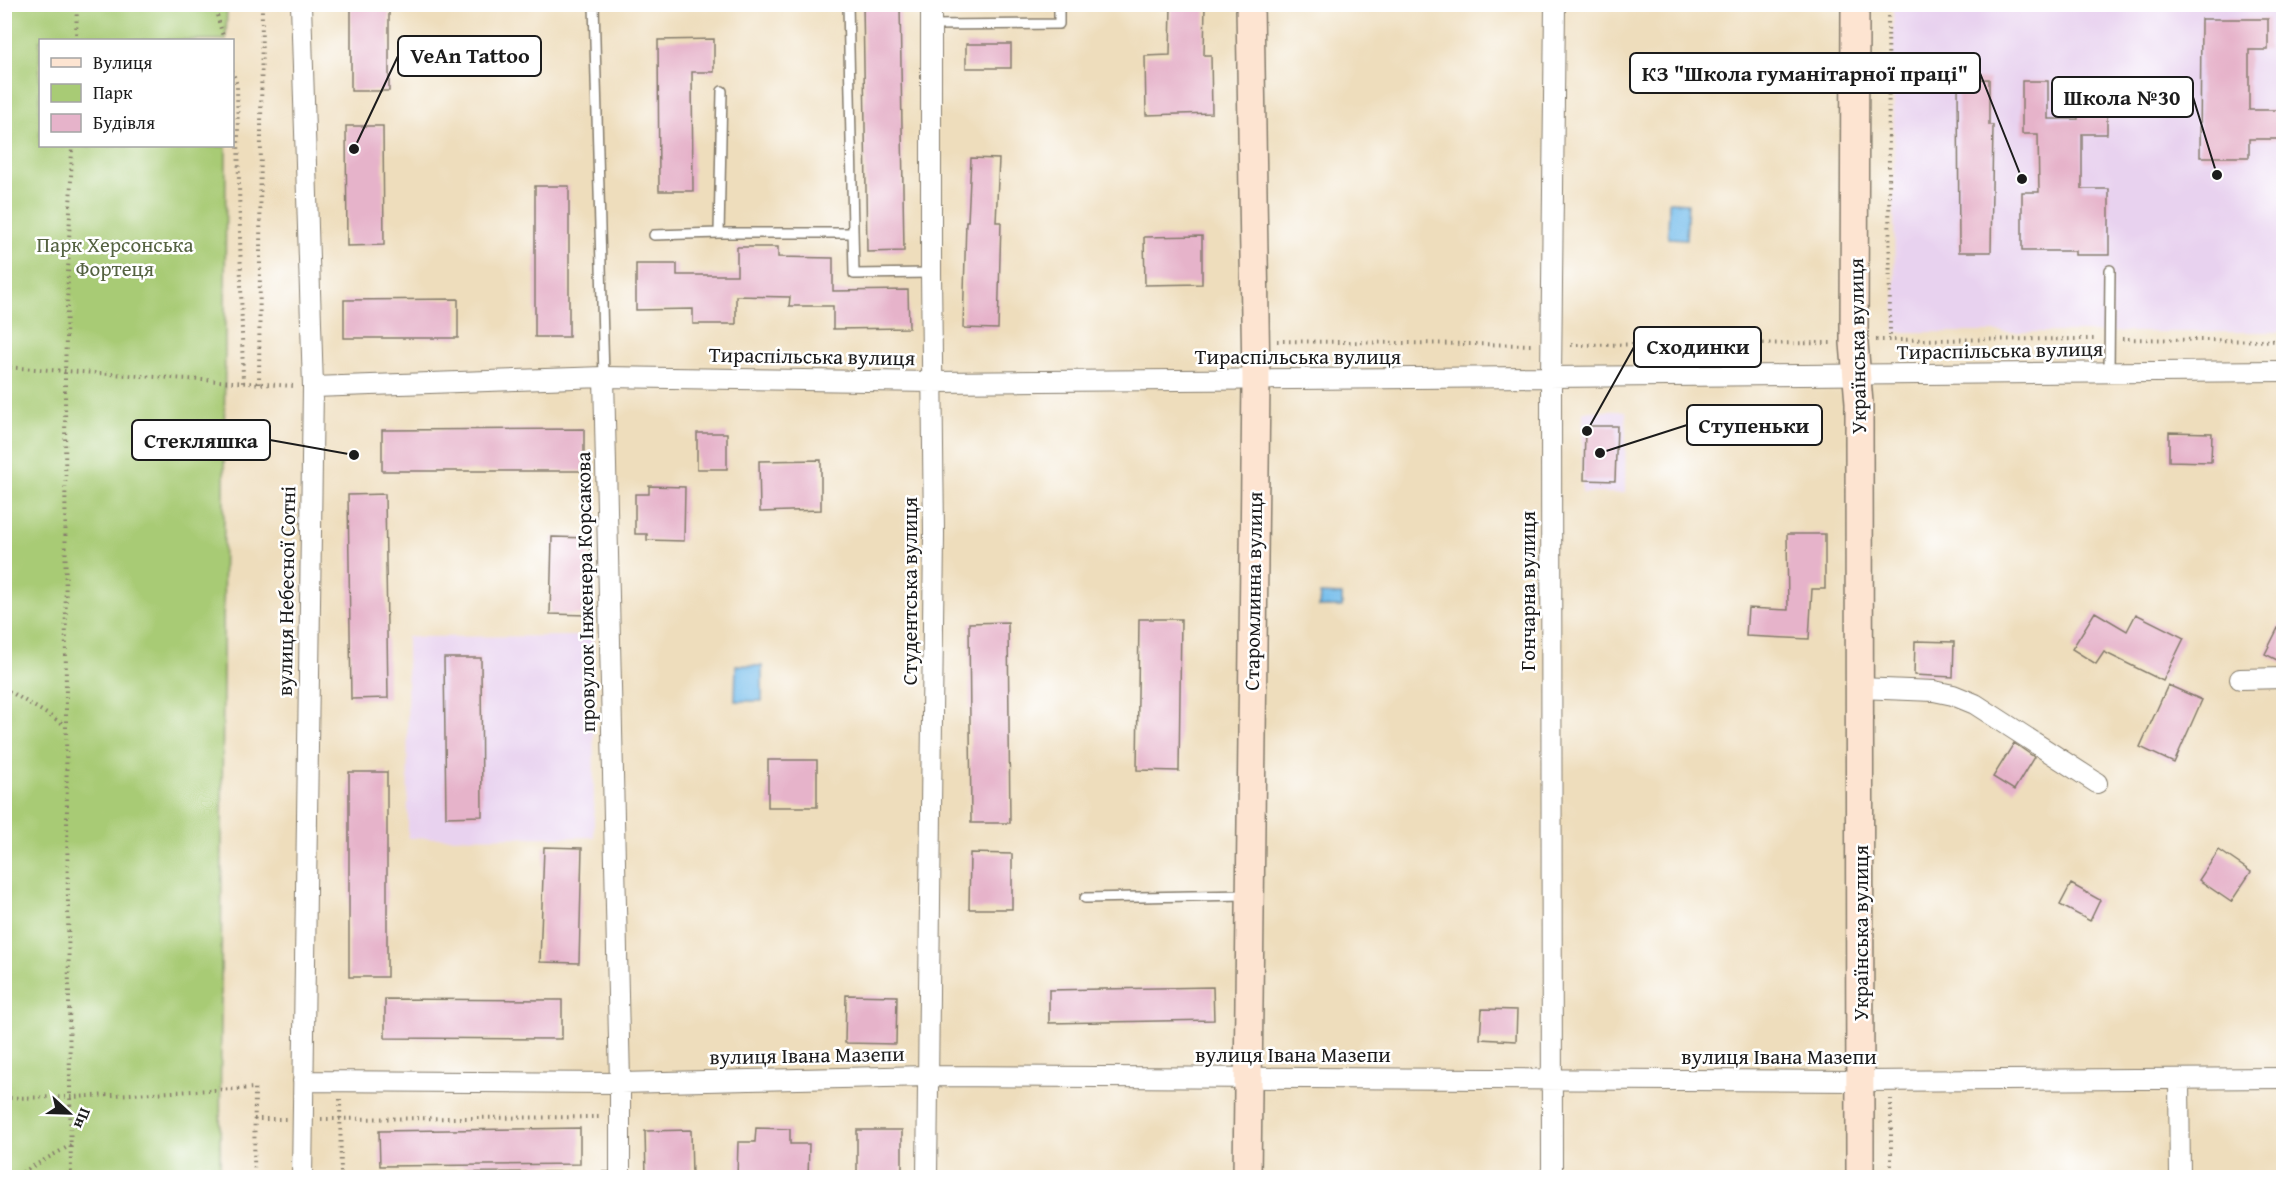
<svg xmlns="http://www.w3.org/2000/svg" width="2288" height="1182" font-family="'Gentium Book Plus',serif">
<rect width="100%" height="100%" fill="#fff"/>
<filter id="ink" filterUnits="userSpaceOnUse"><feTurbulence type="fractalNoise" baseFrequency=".0167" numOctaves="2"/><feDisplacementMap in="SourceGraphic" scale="12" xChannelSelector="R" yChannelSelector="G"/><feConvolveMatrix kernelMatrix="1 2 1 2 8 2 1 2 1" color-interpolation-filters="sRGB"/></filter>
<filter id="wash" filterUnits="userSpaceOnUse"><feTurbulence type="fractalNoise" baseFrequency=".008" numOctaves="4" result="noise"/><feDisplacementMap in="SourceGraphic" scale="24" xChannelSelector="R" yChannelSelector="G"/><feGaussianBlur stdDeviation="1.35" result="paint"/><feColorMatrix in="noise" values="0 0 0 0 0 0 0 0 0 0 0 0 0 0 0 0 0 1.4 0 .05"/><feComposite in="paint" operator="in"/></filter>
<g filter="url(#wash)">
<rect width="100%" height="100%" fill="#eeddbc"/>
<path fill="#e8d2ef" d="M1893,5H2283V332H1895Z
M1583,411H1626L1625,493H1582Z
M593,636L594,837L408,838L407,637Z"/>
<path fill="#a8cb75" stroke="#627448" stroke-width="1.5" d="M5,4L227,5L226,40H40V146H226L220,1177H5Z"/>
<path fill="#72bceb" stroke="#476c84" stroke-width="1.5" d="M1669,202L1688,203L1686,239L1668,238Z
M1320,594L1342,595V607H1319Z
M736,665L762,666V701H735Z"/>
<g id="blocks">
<path fill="#e6b3ca" d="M351,4H389V91H351Z
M863,4H900L904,251L867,252Z
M1171,4H1205L1204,55H1211L1212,113L1146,115L1145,56L1170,55Z
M2201,19H2268V50H2249V110H2283V139H2249V157H2200Z
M714,39V72H692L693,191H659L658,40Z
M966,44H1011V68H966Z
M1989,79V125H1993L1991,252H1959L1958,80Z
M2022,81H2048V119H2078V81H2107V134H2082V189H2109V255H2075V251H2022V192H2039L2038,134H2022Z
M346,126H383L384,245L347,246Z
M971,158L999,159L996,222H1001L998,329L963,328L966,221H968Z
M535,186H569V337H535Z
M1202,236V284L1145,285L1144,237Z
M737,247H778V257L833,258V291L908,290L909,328L833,329V306H789L790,297L736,296V324H693V309L636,310V264H677V275H737Z
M458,299V338H344V300Z
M1585,426H1617L1615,481L1584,480Z
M584,429V471H382V430Z
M2169,432L2212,433L2211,462L2169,461Z
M697,433H727V469H697Z
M821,460V510L760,512L759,461Z
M649,486L685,487L684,541L647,540V534H635V494H649Z
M385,494L388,698L351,699L348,495Z
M1787,534H1825V589H1812L1809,639L1746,636L1748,608L1788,610Z
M552,537L590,538L588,615L550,614Z
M2095,612L2127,631L2136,614L2184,638L2163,681L2104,652L2096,664L2072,649Z
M2283,618V663L2265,654Z
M1139,619H1181L1179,771L1137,770Z
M1008,622L1010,823H971L969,623Z
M1915,641L1954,642L1953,677L1914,675Z
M444,658H481L482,816L446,817Z
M2168,685L2202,700L2174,763L2140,747Z
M2014,743L2034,757L2014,790L1993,777Z
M768,760H817V807H768Z
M349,772H387V977H349Z
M544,847L582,848L579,963L540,962Z
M2219,850L2251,872L2231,902L2199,880Z
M970,853L1012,854V909H969Z
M2071,884L2100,900L2090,921L2060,905Z
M1213,987L1214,1020L1049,1023V990Z
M846,995L897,996L896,1044L845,1043Z
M385,999L562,1000V1039L385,1038Z
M1482,1009L1517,1010L1516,1041L1480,1039Z
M580,1128V1164L380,1166L379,1131Z
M756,1128L790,1129V1144H809L808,1178H737L738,1142H755Z
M691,1130L692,1178H646L645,1131Z
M857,1130H902V1178H857Z"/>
</g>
</g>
<g filter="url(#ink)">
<use href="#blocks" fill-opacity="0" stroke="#857c6c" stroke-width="1.5"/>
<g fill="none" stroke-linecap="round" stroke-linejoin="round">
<defs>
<path id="lane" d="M594,4L604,377
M848,4L854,274L931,273
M931,25L1059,24V4
M722,91L719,233H853
M654,235L719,233
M2109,372L2110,270
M1085,898L1247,895
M394,1178L620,1177"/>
<path id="street" d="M301,4L313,387L302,1178
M604,377L620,1083V1178
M313,387L604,377L932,382L2284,371
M2240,679L2284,678
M1859,688L1934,691L1953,695L1975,704L2097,783
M2179,1079L2180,1178
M303,1081L620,1083L928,1076L1860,1081L2284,1078
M927,1178L934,533L931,273V4
M1552,1178L1551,377L1555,4"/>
<path id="secondary" d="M1855,4L1854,343L1859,403L1860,1178
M1247,1178L1256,380L1250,4"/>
</defs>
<use href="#lane" stroke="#857c6c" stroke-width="12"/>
<use href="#street" stroke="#857c6c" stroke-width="22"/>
<use href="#secondary" stroke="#857c6c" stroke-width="30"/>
<path stroke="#857c6c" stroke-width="4" stroke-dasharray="1.5 4.5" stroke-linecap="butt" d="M214,4L224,40
M1888,4L1890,338
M76,40L77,4
M232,70L237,85L243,383
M2122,339L2284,341
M1876,340L2097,339
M1277,341L1533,345
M1571,345L1833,343
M4,367L294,386
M259,384L262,4
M4,688L65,725
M4,1098L71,1097L255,1088L254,1178
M340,1099L341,1178
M254,1119H286
M321,1119L601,1117
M12,1178L71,1145
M71,1178L66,726L65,371L72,146
M1891,1178V1099"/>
<use href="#lane" stroke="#fff" stroke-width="9"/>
<use href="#street" stroke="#fff" stroke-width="20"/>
<use href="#secondary" stroke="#fde4d1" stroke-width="27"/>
</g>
</g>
<g text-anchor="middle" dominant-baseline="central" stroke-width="5" stroke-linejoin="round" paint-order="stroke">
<g font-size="21" fill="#546240" stroke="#fff">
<text x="115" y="244">Парк Херсонська<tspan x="115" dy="24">Фортеця</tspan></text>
</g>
<g font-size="21" fill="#1c1c1c" stroke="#fff">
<text transform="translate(1857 346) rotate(-91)">Українська вулиця</text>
<text transform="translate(2000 350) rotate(-1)">Тираспільська вулиця</text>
<text transform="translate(812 356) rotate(1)">Тираспільська вулиця</text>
<text x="1298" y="356">Тираспільська вулиця</text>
<text transform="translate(286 591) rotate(-89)">вулиця Небесної Сотні</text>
<text transform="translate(909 591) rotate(-90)">Студентська вулиця</text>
<text transform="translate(1253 591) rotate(-89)">Старомлинна вулиця</text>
<text transform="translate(1527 591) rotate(-90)">Гончарна вулиця</text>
<text transform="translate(585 592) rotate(-91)">провулок Інженера Корсакова</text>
<text transform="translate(1860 933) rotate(-90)">Українська вулиця</text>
<text x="1293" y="1054">вулиця Івана Мазепи</text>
<text transform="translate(807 1055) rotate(-1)">вулиця Івана Мазепи</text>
<text x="1779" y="1056">вулиця Івана Мазепи</text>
</g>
</g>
<path fill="none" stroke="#1c1c1c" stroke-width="2" d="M354 149L398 56M2022 179L1980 73M2217 175L2193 97M1587 431L1634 347M1600 453L1687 425M354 455L270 440"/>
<g fill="#1c1c1c" stroke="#fff" stroke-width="2">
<circle cx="354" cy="149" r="6"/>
<circle cx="2022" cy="179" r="6"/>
<circle cx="2217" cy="175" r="6"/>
<circle cx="1587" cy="431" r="6"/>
<circle cx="1600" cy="453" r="6"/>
<circle cx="354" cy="455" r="6"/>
</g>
<g fill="#fff" stroke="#1c1c1c" stroke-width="2">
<rect x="398" y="36" width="143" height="40" rx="6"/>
<rect x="1630" y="53" width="350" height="40" rx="6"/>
<rect x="2052" y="77" width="141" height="40" rx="6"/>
<rect x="1634" y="327" width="127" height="40" rx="6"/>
<rect x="1687" y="405" width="135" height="40" rx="6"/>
<rect x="132" y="420" width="138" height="40" rx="6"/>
</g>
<g font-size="22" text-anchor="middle" font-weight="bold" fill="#1c1c1c">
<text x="470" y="63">VeAn Tattoo</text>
<text x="1805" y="81">КЗ "Школа гуманітарної праці"</text>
<text x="2122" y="105">Школа №30</text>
<text x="1698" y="354">Сходинки</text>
<text x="1754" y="433">Ступеньки</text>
<text x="201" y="448">Стекляшка</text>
</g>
<rect width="2288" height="1182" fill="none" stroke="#fff" stroke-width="24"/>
<rect x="39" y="39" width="195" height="108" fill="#ffffff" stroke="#a4a4a4" stroke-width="1.5"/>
<rect x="51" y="58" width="30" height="9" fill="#fde4d1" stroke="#a4a4a4" stroke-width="1.5"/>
<text x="93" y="69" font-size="18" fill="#1c1c1c">Вулиця</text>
<rect x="51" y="84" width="30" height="18" fill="#a8cb75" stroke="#a4a4a4" stroke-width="1.5"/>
<text x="93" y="99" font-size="18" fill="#1c1c1c">Парк</text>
<rect x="51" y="114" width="30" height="18" fill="#e6b3ca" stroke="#a4a4a4" stroke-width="1.5"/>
<text x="93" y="129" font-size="18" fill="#1c1c1c">Будівля</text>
<g transform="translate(69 1113) rotate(112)" stroke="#ffffff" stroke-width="4.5" paint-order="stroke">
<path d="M0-4.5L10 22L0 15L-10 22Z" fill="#1c1c1c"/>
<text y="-9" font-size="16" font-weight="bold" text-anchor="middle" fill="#1c1c1c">Пн</text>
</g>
</svg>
